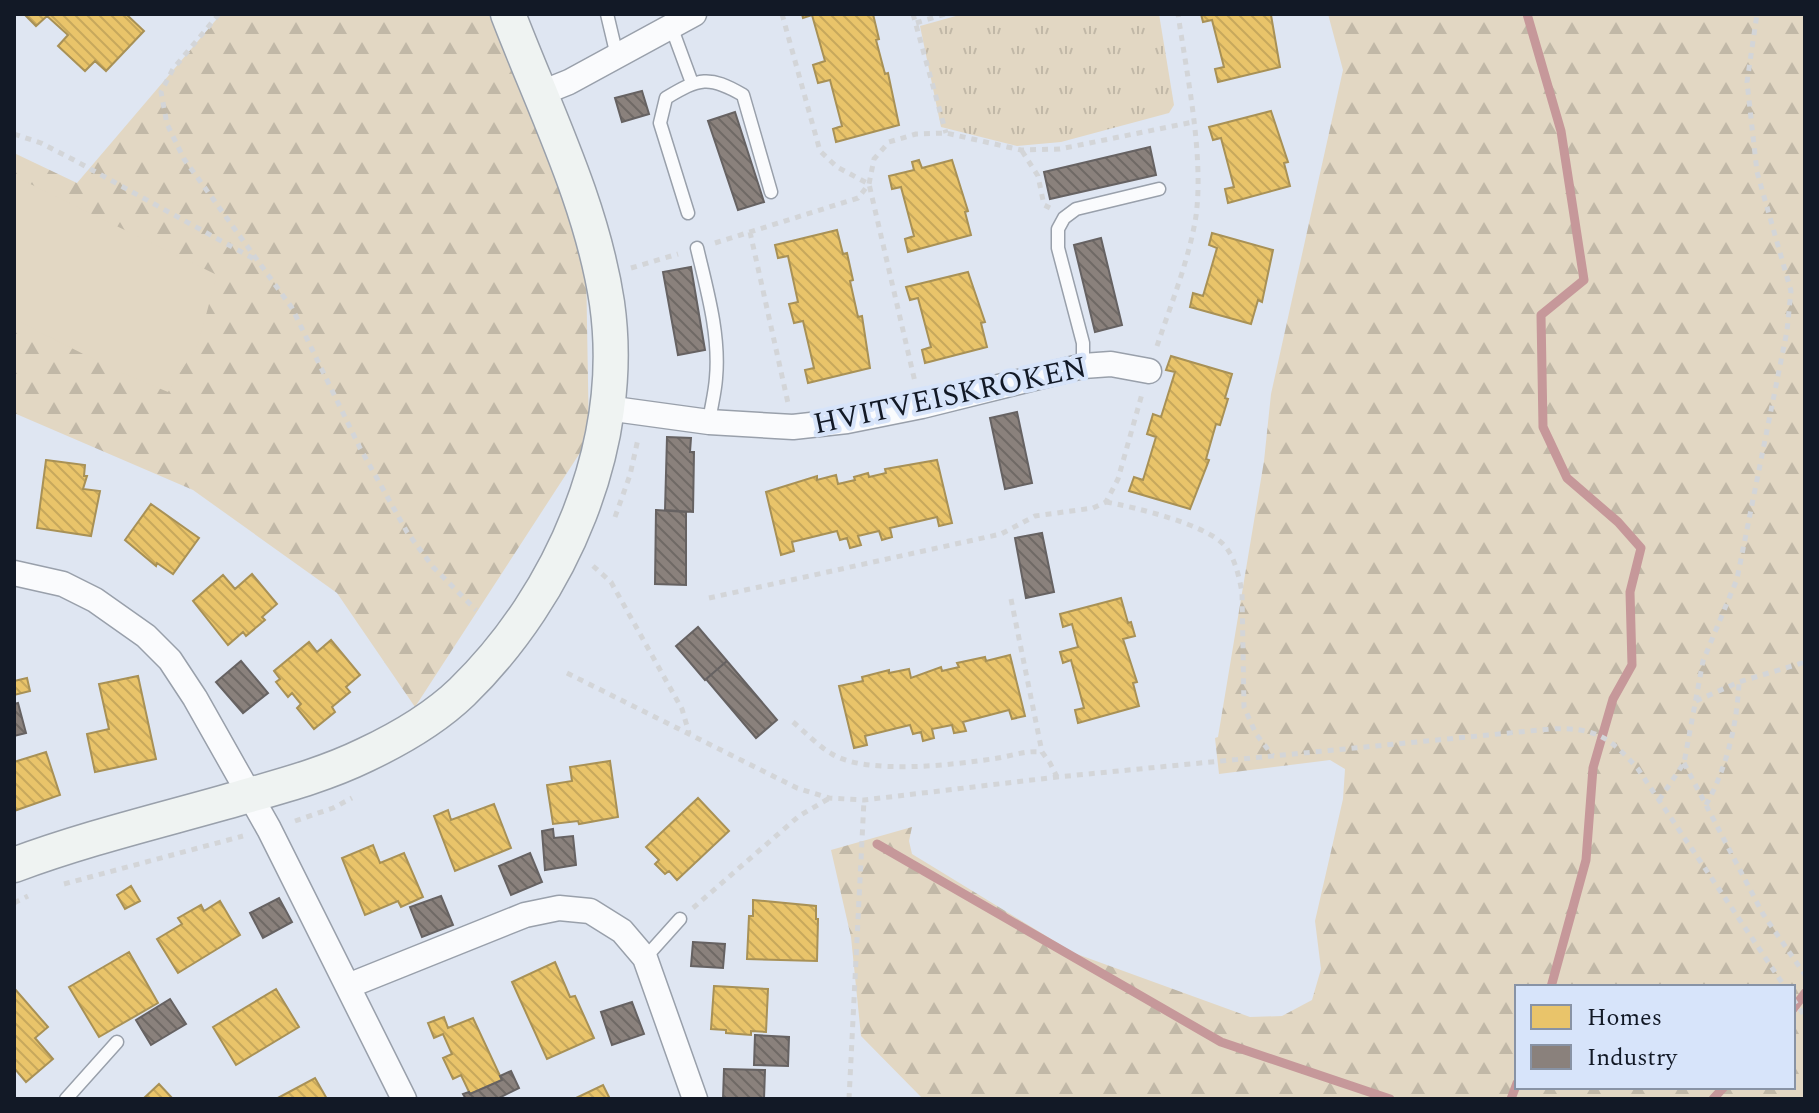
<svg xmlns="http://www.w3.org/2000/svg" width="1819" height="1113" font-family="Spectral,serif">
<defs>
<pattern id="forest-firs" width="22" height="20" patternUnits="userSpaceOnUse" patternTransform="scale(2)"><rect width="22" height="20" fill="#e2d7c3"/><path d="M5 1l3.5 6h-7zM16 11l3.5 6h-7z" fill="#c1b8a7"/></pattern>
<pattern id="park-tufts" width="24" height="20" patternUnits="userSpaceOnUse" patternTransform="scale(2)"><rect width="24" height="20" fill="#e2d7c3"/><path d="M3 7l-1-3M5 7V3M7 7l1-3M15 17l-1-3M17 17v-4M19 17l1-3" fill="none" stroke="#c1b8a7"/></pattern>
<pattern id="homes-back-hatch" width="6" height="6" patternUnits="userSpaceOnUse" patternTransform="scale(2)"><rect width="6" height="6" fill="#e9c46a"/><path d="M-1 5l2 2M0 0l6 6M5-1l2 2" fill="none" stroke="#c7a85c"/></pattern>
<pattern id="industry-back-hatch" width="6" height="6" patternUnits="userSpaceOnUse" patternTransform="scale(2)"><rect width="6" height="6" fill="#8a817c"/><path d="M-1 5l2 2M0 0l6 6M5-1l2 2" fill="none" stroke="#6f6965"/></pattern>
</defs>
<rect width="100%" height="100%" fill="#dfe6f2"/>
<path fill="url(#forest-firs)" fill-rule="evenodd" d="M221,14H514L585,206L589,439L415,707L337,593L193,490L14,413V153L77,183Z
M1328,14H1805V1099H923L861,1036L851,937L831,850L912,827L909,841L912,854L1074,953L1250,1017L1282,1016L1312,1000L1321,969L1315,921L1343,799L1345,769L1330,760L1219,774L1215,738L1218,737L1264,461L1271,394L1343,70ZM1517,987H1793V1087H1517Z"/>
<path fill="url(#park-tufts)" d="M963,14H1159L1174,105L1169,113L1061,142L1017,146L941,127L920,26Z"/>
<path fill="#e2d7c3" d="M14,176L217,275L198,344L168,392L115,370L14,319Z"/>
<path fill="url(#homes-back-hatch)" stroke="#a89156" stroke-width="2" d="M24,14H126L144,31L106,71L95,61L85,71L58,46L68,35L47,16L36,26Z
M802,14H873L879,39L876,40L885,74L888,73L899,125L836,142L833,129L842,126L830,80L818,83L813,65L825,61L812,15L803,18Z
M1201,14L1271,15L1280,67L1218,82L1215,69L1224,67L1212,20L1203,22Z
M1271,111L1288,162L1284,163L1290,186L1228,203L1225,189L1234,187L1221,138L1213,140L1209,127Z
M919,160L922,168L952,160L968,211L965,212L971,235L908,252L905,239L914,236L901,187L892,189L889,176L914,170L912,162Z
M837,230L843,254L847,253L853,280L850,281L858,317L862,316L870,368L808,383L805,370L814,368L803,321L794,323L789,304L798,302L788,256L778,258L775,245Z
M1212,233L1273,250L1262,302L1258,300L1251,324L1190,307L1193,293L1203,296L1217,248L1209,245Z
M968,272L985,322L981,323L987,347L925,363L922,350L931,347L918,298L910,300L906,287Z
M1171,356L1232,374L1225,398L1228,399L1220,425L1216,424L1206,459L1209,460L1190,509L1129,491L1134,477L1143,480L1156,437L1147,434L1153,414L1161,417L1175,372L1166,370Z
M46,460L85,465L84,476H87L83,489L100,491L91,536L37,528Z
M937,460L952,523L939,526L937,517L890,528L892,537L882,540L879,531L858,536L861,545L850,548L847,538L840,540L837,531L792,542L794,551L781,555L766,492L817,476V480L836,475L838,484L855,480L854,477L868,473L869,477L886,473L885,469Z
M151,504L199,538L173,574L157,563L156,566L125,540Z
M252,574L277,604L262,617L265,620L246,636L243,632L228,645L193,601L223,575L235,589Z
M1121,598L1128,623L1131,622L1135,636L1123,639L1137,682L1133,683L1139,706L1078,723L1075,710L1084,708L1071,660L1063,663L1060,652L1078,647L1072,624L1063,627L1060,614Z
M331,640L360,675L346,687L350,692L332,707L335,712L314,729L297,708L301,704L292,693L288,697L276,682L280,679L274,671L309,642L317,652Z
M1010,655L1025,716L1012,719L1009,710L963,722L966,731L954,733L952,725L932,729L934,738L923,741L921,732L913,734L910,725L865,736L867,745L854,748L839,686L863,681L862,677L889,670V673L909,669L911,678L941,667L942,671L959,667L957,663L985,657L986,661Z
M138,676L156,759L95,772L87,734L109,729L99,684Z
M27,678L30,691L14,695V681Z
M46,752L60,795L14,811V762Z
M610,761L618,817L579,824L578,821L553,824L547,785L572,781L570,767Z
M698,798L729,831L677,880L669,871L665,874L655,864L659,860L646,847Z
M494,804L511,848L455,871L434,816L448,810L451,820Z
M373,845L380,863L404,853L423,897L401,907L398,901L365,915L342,858Z
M131,886L140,901L125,909L117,895Z
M753,900L816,906V919H818L817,961L747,959L749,916H753Z
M220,901L240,935L178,973L157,939L182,924L178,918L201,905L204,911Z
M129,952L158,1003L99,1037L69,987Z
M555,962L570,997L575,996L594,1038L547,1059L512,982Z
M714,986L768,989L766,1032L751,1031V1035L726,1033V1030L711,1029Z
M14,988L48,1027L35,1038L53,1059L26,1082L14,1068Z
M276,989L299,1027L236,1065L213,1027Z
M444,1017L448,1028L473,1018L502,1080L470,1094L461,1075L453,1079L443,1058L452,1054L443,1034L434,1038L428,1023Z
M315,1078L327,1099H276Z
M159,1084L173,1099H143Z
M603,1085L610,1099H574Z"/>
<path fill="url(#industry-back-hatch)" stroke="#666262" stroke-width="2" d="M642,91L649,114L622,122L615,98Z
M735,112L764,202L738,210L708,121Z
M1150,147L1156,175L1050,199L1044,172Z
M1101,238L1122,325L1095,332L1074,245Z
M691,267L705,350L678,355L663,272Z
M1017,412L1032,483L1005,489L990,418Z
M667,437L691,438L690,452H694L693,512L665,510Z
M656,510L686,512V585L655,584Z
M1042,533L1054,592L1026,598L1015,538Z
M698,627L727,661L705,680L676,646Z
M241,661L268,693L243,713L216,682Z
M727,661L777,720L756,738L706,679Z
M18,703L26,733L14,736V704Z
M553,829L554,838L573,836L576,865L545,870L542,831Z
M530,853L542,882L511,895L499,866Z
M441,896L453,925L422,937L410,907Z
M279,898L292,922L263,938L250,913Z
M693,942L725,944L723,968L691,966Z
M170,999L186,1024L151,1045L136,1020Z
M632,1002L644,1034L612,1045L601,1012Z
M755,1035L789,1037L788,1066L754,1065Z
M724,1069L765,1070L764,1099H723Z
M511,1071L519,1088L497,1099H466L463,1094L469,1092L470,1094L502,1080L500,1076Z"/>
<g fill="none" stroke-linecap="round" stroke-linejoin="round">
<path stroke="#c6989a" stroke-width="9" d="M1527,14L1561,131L1584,280L1541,315L1543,427L1567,478L1618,522L1641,548L1630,592L1632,665L1613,699L1593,768L1586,860L1551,987
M877,844L1221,1042L1390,1099
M1793,1009L1805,993
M1511,1099L1517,1083
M1713,1099L1724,1087"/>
<defs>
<path id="lane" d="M607,14L617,56
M671,26L692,83
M688,213L660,123L666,98C699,78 709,75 743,95L771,192
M697,248C707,290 720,335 716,378C715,393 711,407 709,422
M1083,366V343L1058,248V229L1064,218L1076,209L1159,189
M645,958L680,919
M66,1099L117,1042"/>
<path id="street" d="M539,94L569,82L694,14
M607,408L709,422L793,427L847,421L922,406L1083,366L1111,364L1149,371
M14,573L63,584L95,600L146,636L170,660L195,698L269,829L404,1099
M348,986L525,915L559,908L590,911L622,931L645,958L695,1099"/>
<path id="secondary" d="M14,865C89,837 167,819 243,797C285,785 326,774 365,755C399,739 435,718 462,692C562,595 627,444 607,303C592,203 544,108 508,14"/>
</defs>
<use href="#lane" stroke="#99a0ab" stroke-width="15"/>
<use href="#street" stroke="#99a0ab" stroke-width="27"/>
<use href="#secondary" stroke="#99a0ab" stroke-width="37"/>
<path stroke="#d3d5d8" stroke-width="5" stroke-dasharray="6 6" stroke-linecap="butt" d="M219,14L173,69L161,92L167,124L184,159L292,308L360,448L407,532L433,567L476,610
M782,14L820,151L837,167L869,184L915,382
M913,14L946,133
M916,23L945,14
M14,134L41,143L74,160L256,260
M1022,151L1038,176L1044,205L1050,208
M750,232L788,403
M715,243L858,198L869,184L874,159L889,142L916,134L946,133L1021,150L1060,149L1193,122
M631,268L678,254
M1157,346C1171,304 1189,260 1196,216C1204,155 1187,76 1178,14
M1106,502C1134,507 1205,524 1224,545C1235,557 1239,577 1242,592L1244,707L1256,734L1273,756
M615,517L630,475L638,439
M593,566L611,582L682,709L689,733
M709,598L1001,534L1035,516L1093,508L1106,502L1118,479L1142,394
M1011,599L1042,752L1050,763L1057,777
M567,673L797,788L829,798L864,800L1057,777L1550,729C1594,727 1609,736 1638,769L1785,987
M1696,701L1739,682L1805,662
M793,722C805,732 818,746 832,754C866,775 952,765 992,759C1009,757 1025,750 1042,752
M1684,763L1763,914L1805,975
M1659,800L1684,763L1703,661L1737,579L1787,331L1791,291L1757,172L1747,82L1757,14
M1706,805C1727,767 1737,725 1739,682
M295,821L333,808L352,798
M64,884L243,836
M14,903L28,896
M693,908L799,816L828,799
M1793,999L1805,1017
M849,1099L864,800"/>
<use href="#lane" stroke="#fafbfd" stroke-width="12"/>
<use href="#street" stroke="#fafbfd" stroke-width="24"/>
<use href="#secondary" stroke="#eff3f2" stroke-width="34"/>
</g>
<g text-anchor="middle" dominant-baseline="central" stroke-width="8" stroke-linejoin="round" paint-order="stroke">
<g font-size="30" fill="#121926" stroke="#d7e4fa">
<text transform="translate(950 396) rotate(-12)">HVITVEISKROKEN</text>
</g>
</g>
<rect width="1819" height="1113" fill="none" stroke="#121926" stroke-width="32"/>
<rect x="1515" y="985" width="280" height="104" fill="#d7e4fa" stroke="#8893a5" stroke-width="2"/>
<rect x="1531" y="1005" width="40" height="24" fill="#e9c46a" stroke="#8893a5" stroke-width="2"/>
<text x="1587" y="1025" font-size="24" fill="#121926">Homes</text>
<rect x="1531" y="1045" width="40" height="24" fill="#8a817c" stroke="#8893a5" stroke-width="2"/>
<text x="1587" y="1065" font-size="24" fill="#121926">Industry</text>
</svg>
